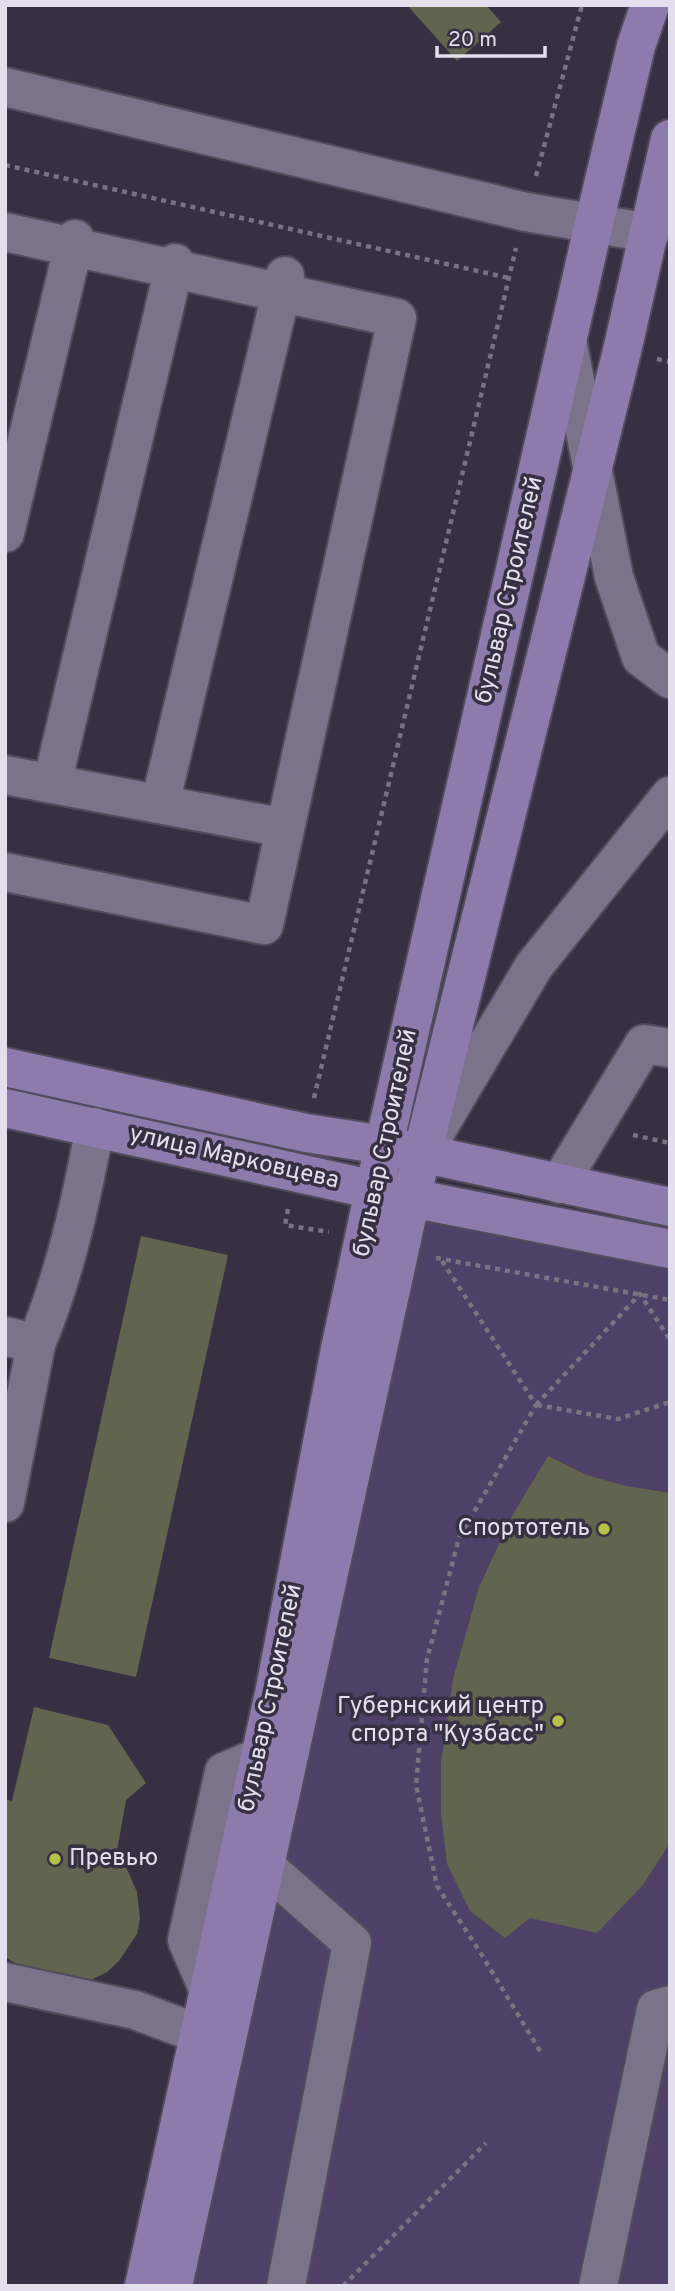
<svg xmlns="http://www.w3.org/2000/svg" width="675" height="2291" font-family="Overpass,sans-serif">
<rect width="100%" height="100%" fill="#373043"/>
<path fill="#4e4066" d="M411,1198L670,1249V2286H173Z"/>
<path fill="#61644e" d="M407,5H486L501,22L457,61Z
M141,1236L228,1255L136,1677L49,1658Z
M548,1456L587,1475L626,1486L670,1493V1843L643,1885L597,1933L530,1918L505,1938L470,1911L447,1864L441,1813V1762L453,1679L479,1587L512,1516Z
M34,1707L108,1725L146,1783L126,1800L116,1857L126,1867L137,1892L140,1919L137,1934L119,1961L107,1972L91,1980L75,1984L22,1967L5,1957V1799L12,1801Z"/>
<g fill="none" stroke-linecap="round" stroke-linejoin="round">
<defs>
<path id="minor" d="M5,87L526,212L650,233
M5,232L397,318L264,925L5,872
M567,340L614,577L641,657L670,679
M5,533L75,239
M5,775L285,828
M52,784L175,263
M160,804L285,276
M430,1141L534,966L670,796
M559,1184L644,1044L670,1048
M5,1336L36,1344L5,1503
M36,1344C65,1275 81,1201 95,1127
M265,1866L352,1943L286,2286
M5,1982L135,2010L199,2034
M209,1991L187,1940L224,1772L259,1757
M598,2286L656,2009L670,2005"/>
<path id="major" d="M5,1067L306,1133L384,1145L670,1207
M5,1108L411,1198L670,1249
M144,2286L275,1689L340,1349L384,1145L594,223L636,46L650,5
M173,2286L411,1198L622,351L670,139"/>
</defs>
<use href="#minor" stroke="#514c5c" stroke-width="42"/>
<use href="#major" stroke="#514c5c" stroke-width="42"/>
<path stroke="#787383" stroke-width="4.5" stroke-dasharray="5 5" stroke-linecap="butt" d="M5,165L509,278
M536,176L582,5
M657,359L670,362
M314,1098L516,248
M633,1135L670,1143
M288,1209L285,1225L329,1232
M436,1258L670,1300
M442,1261L536,1405L459,1538L427,1659L416,1785L437,1886L480,1952L540,2051
M536,1405L640,1294L670,1340
M537,1405L618,1419L670,1402
M343,2286L486,2143"/>
<use href="#minor" stroke="#7b7389" stroke-width="38"/>
<use href="#major" stroke="#8e7bae" stroke-width="38"/>
</g>
<g fill="#b6c148" stroke="#373043" stroke-width="2.5">
<circle cx="604" cy="1529" r="7"/>
<circle cx="558" cy="1721" r="7"/>
<circle cx="55" cy="1859" r="7"/>
</g>
<g text-anchor="middle" dominant-baseline="central" stroke-width="7" stroke-linejoin="round" paint-order="stroke">
<g font-size="24" fill="#e3dfec" stroke="#373043">
<text transform="translate(510 590) rotate(-77)">бульвар Строителей</text>
<text transform="translate(386 1143) rotate(-78)">бульвар Строителей</text>
<text transform="translate(234 1158) rotate(13)">улица Марковцева</text>
<text transform="translate(271 1698) rotate(-78)">бульвар Строителей</text>
</g>
<g font-size="24" fill="#e3dfec" stroke="#373043" text-anchor="end">
<text x="590" y="1529">Спортотель</text>
<text x="544" y="1707">Губернский центр<tspan x="544" dy="28">спорта "Кузбасс"</tspan></text>
<text x="69" y="1859" text-anchor="start">Превью</text>
</g>
</g>
<rect width="675" height="2291" fill="none" stroke="#e3dfec" stroke-width="14"/>
<path d="M437 46v10h108v-10" fill="none" stroke="#e3dfec" stroke-width="3.5"/>
<text x="448" y="46" font-size="21" fill="#e3dfec" stroke="#373043" stroke-width="5" paint-order="stroke">20 m</text>
</svg>
